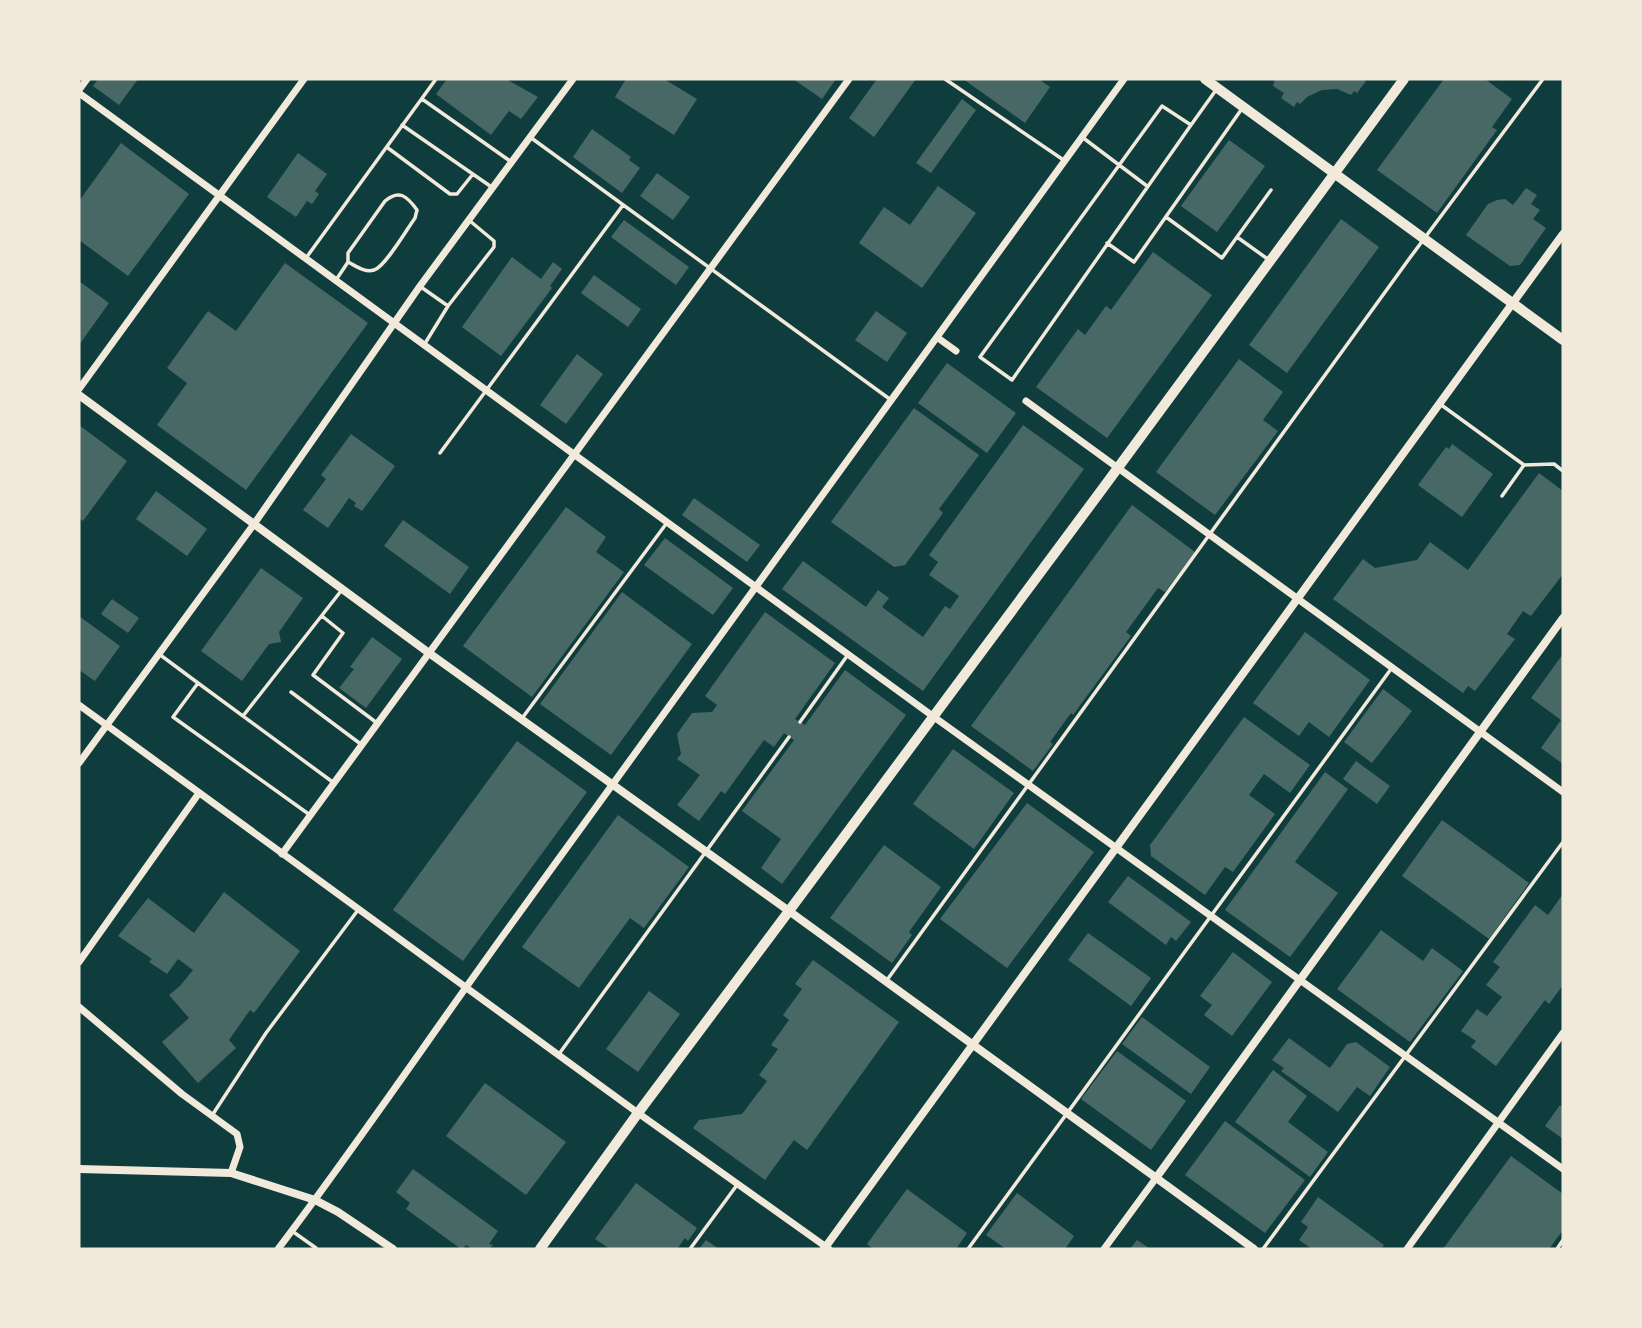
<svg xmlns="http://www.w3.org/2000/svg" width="1642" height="1328" font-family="Poppins,sans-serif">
<rect width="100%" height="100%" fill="#0f3d3e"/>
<path fill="#486865" d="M98,79H138L119,105L93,86Z
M447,79H506L538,97L521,119L509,111L491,135L436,94Z
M626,79H664L697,99L674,135L615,97Z
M793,79H836L822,99Z
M877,79H916L874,137L849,118Z
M963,79H1039L1050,87L1025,123Z
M1275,79H1363L1366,81L1357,93L1354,91L1351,95L1337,89L1322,90L1307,97L1300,104L1297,102L1294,107L1281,98L1284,93L1273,86Z
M1444,79H1485L1512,99L1492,127L1497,130L1437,213L1377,170Z
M962,99L976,110L931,173L916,163Z
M592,129L631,157L629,160L640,168L622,193L573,157Z
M1229,140L1265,166L1217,232L1181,206Z
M121,143L189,194L128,276L79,240V201Z
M298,153L327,174L315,191L319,194L312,204L307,201L296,217L267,197Z
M657,173L690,197L673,220L640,196Z
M938,186L976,213L922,288L859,243L884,207L910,225Z
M1526,188L1537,195L1531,204L1540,210L1533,219L1546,228L1520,265L1510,266L1466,235L1488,204L1497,200L1505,199L1513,205Z
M1341,219L1379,247L1287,373L1249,345Z
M624,220L689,267L676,285L611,237Z
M1153,252L1212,295L1107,438L1036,387L1078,329L1085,335L1106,306L1111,310Z
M512,257L541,279L553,262L562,269L550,286L552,288L501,356L462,327Z
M285,263L368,323L246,490L157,425L187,383L167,368L208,311L236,331Z
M594,275L641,309L628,327L581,293Z
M79,281L109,303L79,345Z
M876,311L907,333L887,362L855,340Z
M577,354L603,374L566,424L540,405Z
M1239,359L1283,392L1263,420L1278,431L1215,515L1156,472Z
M947,363L1016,413L987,453L918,403Z
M914,408L979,455L939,509L943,513L905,565L894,567L831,522Z
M79,425L127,461L83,521L79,518Z
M1023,425L1084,469L923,691L782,589L803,561L866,607L878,590L889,598L882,607L923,637L945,606L950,609L959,596L929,575L938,562L929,555Z
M351,434L395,466L362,511L354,506L356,503L349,498L328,528L303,510L326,479L321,475Z
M1452,444L1493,474L1462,517L1418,485L1446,447L1449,449Z
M1539,473L1563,491V574L1531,616L1523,611L1507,634L1515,639L1475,691L1468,686L1463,693L1333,599L1363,559L1375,568L1417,560L1430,542L1468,570Z
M156,491L207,529L187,556L136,519Z
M694,498L760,545L747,562L682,515Z
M1132,505L1195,552L1165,592L1158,588L1126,632L1131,636L1073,715L1071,713L1050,742L1053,744L1033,771L971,726Z
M566,507L606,537L596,552L624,572L532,697L463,646Z
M403,520L469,567L450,594L384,546Z
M665,538L733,588L713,615L644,565Z
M261,568L303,598L279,632L281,642L269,644L242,681L201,651Z
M622,592L692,644L611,755L540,704Z
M112,599L139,618L128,633L101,614Z
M765,612L835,663L795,719L805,725L845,670L906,715L782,884L761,868L781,839L742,811L794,740L784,733L774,747L764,740L725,794L721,791L699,821L677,805L700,775L677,759L681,754L677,734L692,713L712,712L717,705L705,696Z
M79,616L120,646L95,681L79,670Z
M1305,632L1370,680L1329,737L1309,722L1299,736L1253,703Z
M372,637L402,659L366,708L339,688L354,669L350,667Z
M1563,654V764L1541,748L1561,720L1531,698Z
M1383,689L1412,711L1372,763L1344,742Z
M1244,717L1310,765L1290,793L1264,774L1249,795L1275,814L1233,872L1225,867L1205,895L1151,856L1150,845Z
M517,741L587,792L463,961L393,910Z
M953,749L1014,793L974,849L913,804Z
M1356,761L1390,786L1377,804L1343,779Z
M1325,772L1348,789L1295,862L1338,893L1290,957L1225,910Z
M1027,803L1094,852L1007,968L940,919Z
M618,815L689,867L644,928L630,918L579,988L522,947Z
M1442,820L1529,883L1489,939L1402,876Z
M884,845L941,887L909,932L912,935L892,963L830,918Z
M1128,876L1191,922L1176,941L1171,937L1166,945L1108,902Z
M224,892L300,951L254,1013L250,1010L229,1040L236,1048L198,1083L162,1042L189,1018L169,995L180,986L193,970L178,959L167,974L149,962L152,959L118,936L148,898L194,933Z
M1563,894V985L1549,1004L1545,1000L1496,1066L1471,1047L1476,1041L1461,1031L1477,1009L1487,1016L1502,997L1486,985L1500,967L1493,962L1535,905L1548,915Z
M1381,930L1423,961L1432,948L1463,971L1410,1042L1337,989Z
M1088,933L1151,978L1131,1006L1068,960Z
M1233,952L1272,982L1232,1036L1204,1015L1212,1005L1200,996Z
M813,960L899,1022L807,1150L794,1140L765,1180L693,1128L699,1120L742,1114L767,1081L759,1075L778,1049L771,1045L789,1020L783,1015L802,989L795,984Z
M649,991L680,1014L638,1072L606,1049Z
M1142,1017L1210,1067L1191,1094L1122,1044Z
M1289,1038L1330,1068L1347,1044L1356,1042L1390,1067L1370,1096L1357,1087L1338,1112L1281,1071L1284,1068L1272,1060Z
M1117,1051L1186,1101L1151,1150L1081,1099Z
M1273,1070L1307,1096L1288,1122L1328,1152L1310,1177L1235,1122Z
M485,1083L566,1142L526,1195L446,1136Z
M1560,1105L1563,1108V1139L1545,1126Z
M1225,1121L1305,1180L1265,1233L1185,1175Z
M1511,1156L1563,1194V1230L1549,1249H1443Z
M413,1169L498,1231L489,1244L493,1245L489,1249H472L466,1245L463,1249H461L406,1209L410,1203L396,1192Z
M636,1183L697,1228L688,1241L685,1238L677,1249H610L595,1239Z
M907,1189L967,1233L956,1249H873L867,1244Z
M1017,1193L1074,1236L1065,1249H1006L986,1235Z
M1318,1197L1384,1245L1381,1249H1312L1299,1240L1308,1227L1301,1222Z
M706,1240L719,1249H699Z
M1137,1240L1150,1249H1130Z"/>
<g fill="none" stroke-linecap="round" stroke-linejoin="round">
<path stroke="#f1e9da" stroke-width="3.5" d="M945,79L1065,161
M422,99L510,161
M1162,106L1191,125L1012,380L980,357Z
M402,125L493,188
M1191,125L1216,90
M530,137L891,400
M1082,137L1147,186
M388,148L450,194H457L473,174
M1166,217L1222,258L1237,237L1269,260
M1237,237L1271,190
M1107,243L1134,262L1241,110
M306,258L436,79
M336,280L348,262C356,266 365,273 374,270C385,267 407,229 415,218L417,210C407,196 399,189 385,201L348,253V262
M421,287L448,306
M424,345L448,306L494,247V241L470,221
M1440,404L1524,465L1554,464L1563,471
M440,453L623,205
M1502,496L1524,465
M322,616L343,633L313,675L377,723
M159,654L198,683L173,717L310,815
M198,683L334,783
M291,692L362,745
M243,716L341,591
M523,717L666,524
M800,722L847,656
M887,980L1409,259L1543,79
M559,1054L789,737
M213,1114L266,1033L358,910
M292,1231L316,1248
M690,1249L737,1185
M968,1249L1391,669
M1263,1249L1563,842
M1557,1249L1563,1240"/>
<path stroke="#f1e9da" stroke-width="7" d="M79,90L87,79
M79,93L934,717L1563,1169
M938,338L956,351
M79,389L304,79
M1026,401L1563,792
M79,705L638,1113L829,1249
M79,763L254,524L420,286L573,79
M282,854L849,79
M79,962L199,793
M79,1007L182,1094L237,1134L240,1147L231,1173
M278,1249C360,1141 435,1029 515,919C719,640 922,360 1124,79
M1104,1249L1156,1178
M1407,1249L1563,1033"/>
<path stroke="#f1e9da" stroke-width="8" d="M79,395L429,653L789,911L1254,1249
M79,1169L231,1173L315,1200L338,1212L393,1249
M1156,1178L1563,618
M824,1249L1563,234"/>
<path stroke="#f1e9da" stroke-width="10" d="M1205,79L1563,340
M540,1249L638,1113L789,911L1106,484L1404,79"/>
</g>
<rect width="1642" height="1328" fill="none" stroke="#f1e9da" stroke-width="161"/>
</svg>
